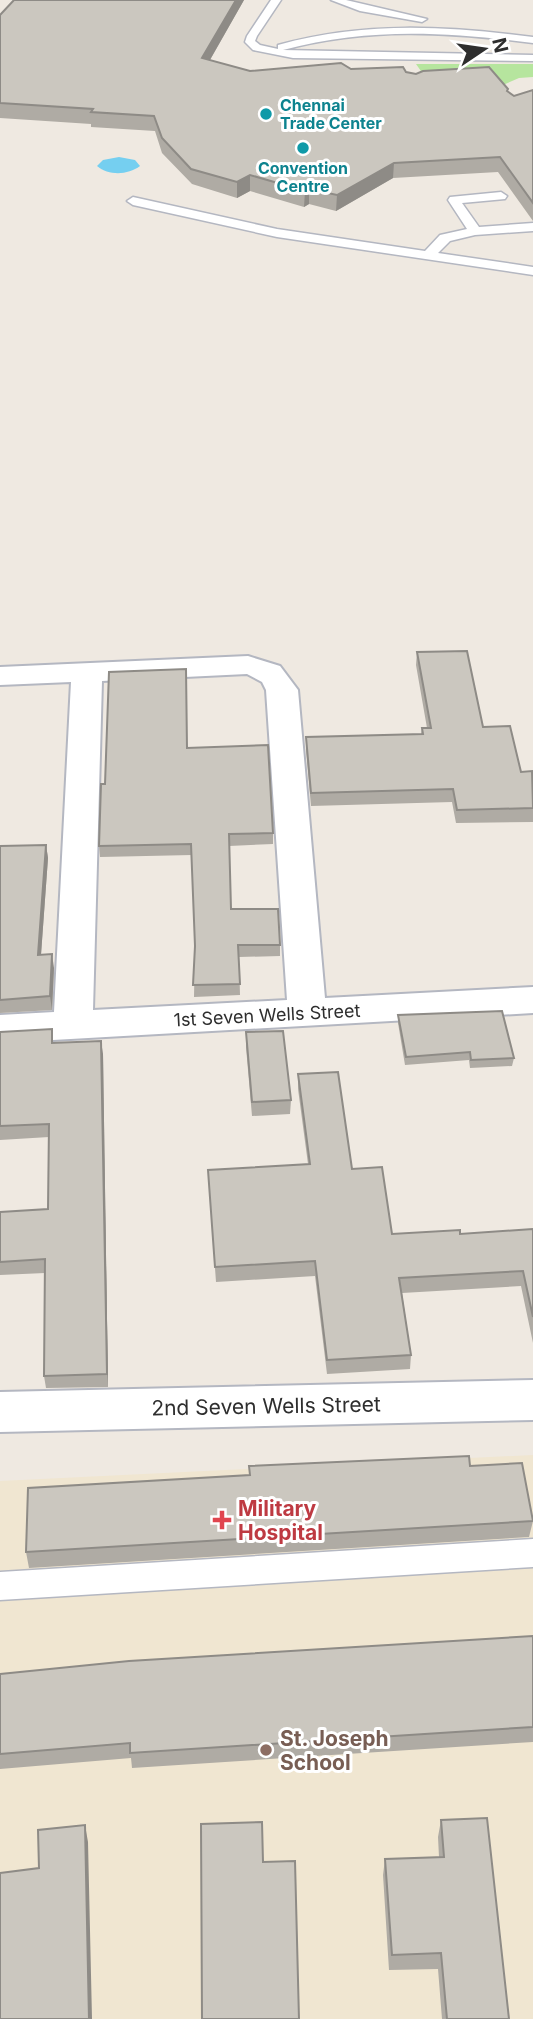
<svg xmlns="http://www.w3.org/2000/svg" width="533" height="2019" font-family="Inter,sans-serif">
<rect width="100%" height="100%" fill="#efe9e1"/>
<path fill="#f0e6d1" d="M533,1455V2019H0V1481Z"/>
<path fill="#b6e59e" d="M416,64H533V77L519,78L503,85L507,88L430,84Z"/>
<path fill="#75cff0" d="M119,157L135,160L140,166C128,175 109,176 97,166L103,160Z"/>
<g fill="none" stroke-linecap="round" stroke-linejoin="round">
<defs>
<path id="lane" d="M271,0H281L257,36L255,41L260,45L278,49V45C364,21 446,26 533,37V43C446,32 369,27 283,50L533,55V61L293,58L253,50L245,42L247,36Z
M331,0H346L427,19L422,22L360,11Z
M501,192L507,196L505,199L462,203L479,227L533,223V231L475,235L450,241L438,253L533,267V275L277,237L133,205L127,201L133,197L277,229L425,251L440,235L467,229L448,200L450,197Z
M533,1539V1567L0,1600V1572Z"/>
<path id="street" d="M248,656L280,666L298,690L325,998L533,987V1013L0,1043V1015L54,1012L71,682L0,685V667ZM247,674L262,682L266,690L287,1000L93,1010L102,681Z
M533,1380V1420L0,1432V1392Z"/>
</defs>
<use href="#lane" stroke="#b4b7c1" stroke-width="3"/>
<use href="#street" stroke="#b4b7c1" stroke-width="4"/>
<use href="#lane" fill="#fff" fill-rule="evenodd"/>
<use href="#street" fill="#fff" fill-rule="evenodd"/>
</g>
<path fill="#afaba4" d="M14,0H244L210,60L250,71L351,69L406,72L507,92L514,96L533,90V221L498,172L393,178L336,211L309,204L304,207L250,191L237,198L192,184L162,153L155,131L91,127V124L0,118V15Z
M417,652L521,772L533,775V822L456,823L452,802L311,806L306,750V737L421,734L422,728H427L416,665Z
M187,748L273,833V844L229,846L231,909L280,945V956L239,957L240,995L194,997L195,946L192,855L100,857L99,846L105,784Z
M46,845L48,858L41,955L54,968L52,1010L0,1013V846Z
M398,1015L514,1058L512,1066L470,1068L469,1060L405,1065L398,1023Z
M0,1032L103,1054L108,1387L46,1388L44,1376L45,1273L0,1275V1212L48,1209L49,1137L0,1140Z
M246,1032L291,1100L290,1114L252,1116L246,1047Z
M298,1074L352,1169L392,1234H460L533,1229V1343L521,1286L402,1293L411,1355L410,1369L327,1374L315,1276L216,1282L208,1170L308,1164L298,1089Z
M470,1466L533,1521L529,1537L29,1568L26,1552Z
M533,1636V1742L132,1768L131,1758L0,1769V1674Z
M441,1820L509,2019H442L438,1969L389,1970L383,1875L385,1859L439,1857L438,1837Z"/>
<path fill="#8e8b86" d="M236,0H244L203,72L202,58Z
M394,163L393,178L336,211L337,195Z
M250,175V191L237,198V182Z
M309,189V204L304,207L305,191Z
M46,845L48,858L40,968L38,955Z
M52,954L54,968L52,1010L50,996Z
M101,1041L103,1054L108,1387L107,1374Z
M85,1825L88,1842L92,2019H89Z"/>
<path fill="#cbc7bf" stroke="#8e8b86" stroke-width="2" d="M14,0H236L202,58L250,71L341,63L351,69L403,67L406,72L416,74L423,71L489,67L508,89L507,91L514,96L533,90V203L500,157L394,163L337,195L309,189L305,191L250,175L237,182L191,169L162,138L154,116L91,112L93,109L0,103V15Z
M467,651L483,727L510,726L521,772L532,771L533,808L457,810L453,789L311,793L306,737L423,734L422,728H431L417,652Z
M186,669L187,748L268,745L273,833L229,834L231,909H278L280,945H238L240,984L193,985L195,946L191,844L99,846L101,784H105L109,672Z
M46,845L38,955L52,954L50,996L0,1000V846Z
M502,1011L514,1058L471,1060L470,1052L406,1057L398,1015Z
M52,1029V1043L101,1041L107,1374L44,1376L45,1259L0,1262V1212L48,1209L49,1124L0,1126V1032Z
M283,1031L291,1100L252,1102L246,1032Z
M338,1072L352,1169L382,1167L392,1234L460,1230V1234L533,1229V1317L523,1271L399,1278L411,1355L327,1360L315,1261L215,1267L208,1170L310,1164L298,1074Z
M469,1456L470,1466L522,1463L533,1521L26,1552L28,1488L250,1475L249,1466Z
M533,1636V1727L130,1753V1743L0,1754V1674L129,1661Z
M487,1818L509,2019H447L441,1953L392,1955L385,1859L444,1857L441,1820Z
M262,1822L263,1862L295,1861L299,2019H202L201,1824Z
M85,1825L89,2019H0V1873L39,1868L38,1830Z"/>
<g fill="#0f9aa8" stroke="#fff" stroke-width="2.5">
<circle cx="266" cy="114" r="7"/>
<circle cx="303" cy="148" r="7"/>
</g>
<path fill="#e0444e" stroke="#fff" stroke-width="2.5" d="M218.5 1509.5h7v7h7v7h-7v7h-7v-7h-7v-7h7z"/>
<circle fill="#8d6e63" stroke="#fff" stroke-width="2.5" cx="266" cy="1750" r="7"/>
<g text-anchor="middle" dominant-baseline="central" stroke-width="6" stroke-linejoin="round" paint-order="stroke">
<g font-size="16" font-weight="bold" fill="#0d838f" stroke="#fff" text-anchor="start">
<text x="280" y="105">Chennai<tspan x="280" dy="18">Trade Center</tspan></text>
<text x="303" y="168" text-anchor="middle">Convention<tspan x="303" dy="18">Centre</tspan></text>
</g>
<g font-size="18" fill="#2e2e2e" stroke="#fff">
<text transform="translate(267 1015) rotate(-3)">1st Seven Wells Street</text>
</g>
<g font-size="21" fill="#2e2e2e" stroke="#fff">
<text transform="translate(266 1406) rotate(-1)">2nd Seven Wells Street</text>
</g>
<g font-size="21" font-weight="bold" fill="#be3a42" stroke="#fff" text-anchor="start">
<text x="238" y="1508">Military<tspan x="238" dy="24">Hospital</tspan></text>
</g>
<g font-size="21" font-weight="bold" fill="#785e54" stroke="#fff" text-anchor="start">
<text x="280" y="1738">St. Joseph<tspan x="280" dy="24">School</tspan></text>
</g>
</g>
<g transform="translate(484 49) rotate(77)" stroke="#ffffff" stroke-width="5" paint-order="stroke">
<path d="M0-5L12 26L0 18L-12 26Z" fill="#2e2e2e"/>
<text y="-10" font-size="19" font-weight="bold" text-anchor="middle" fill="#2e2e2e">N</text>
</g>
</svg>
